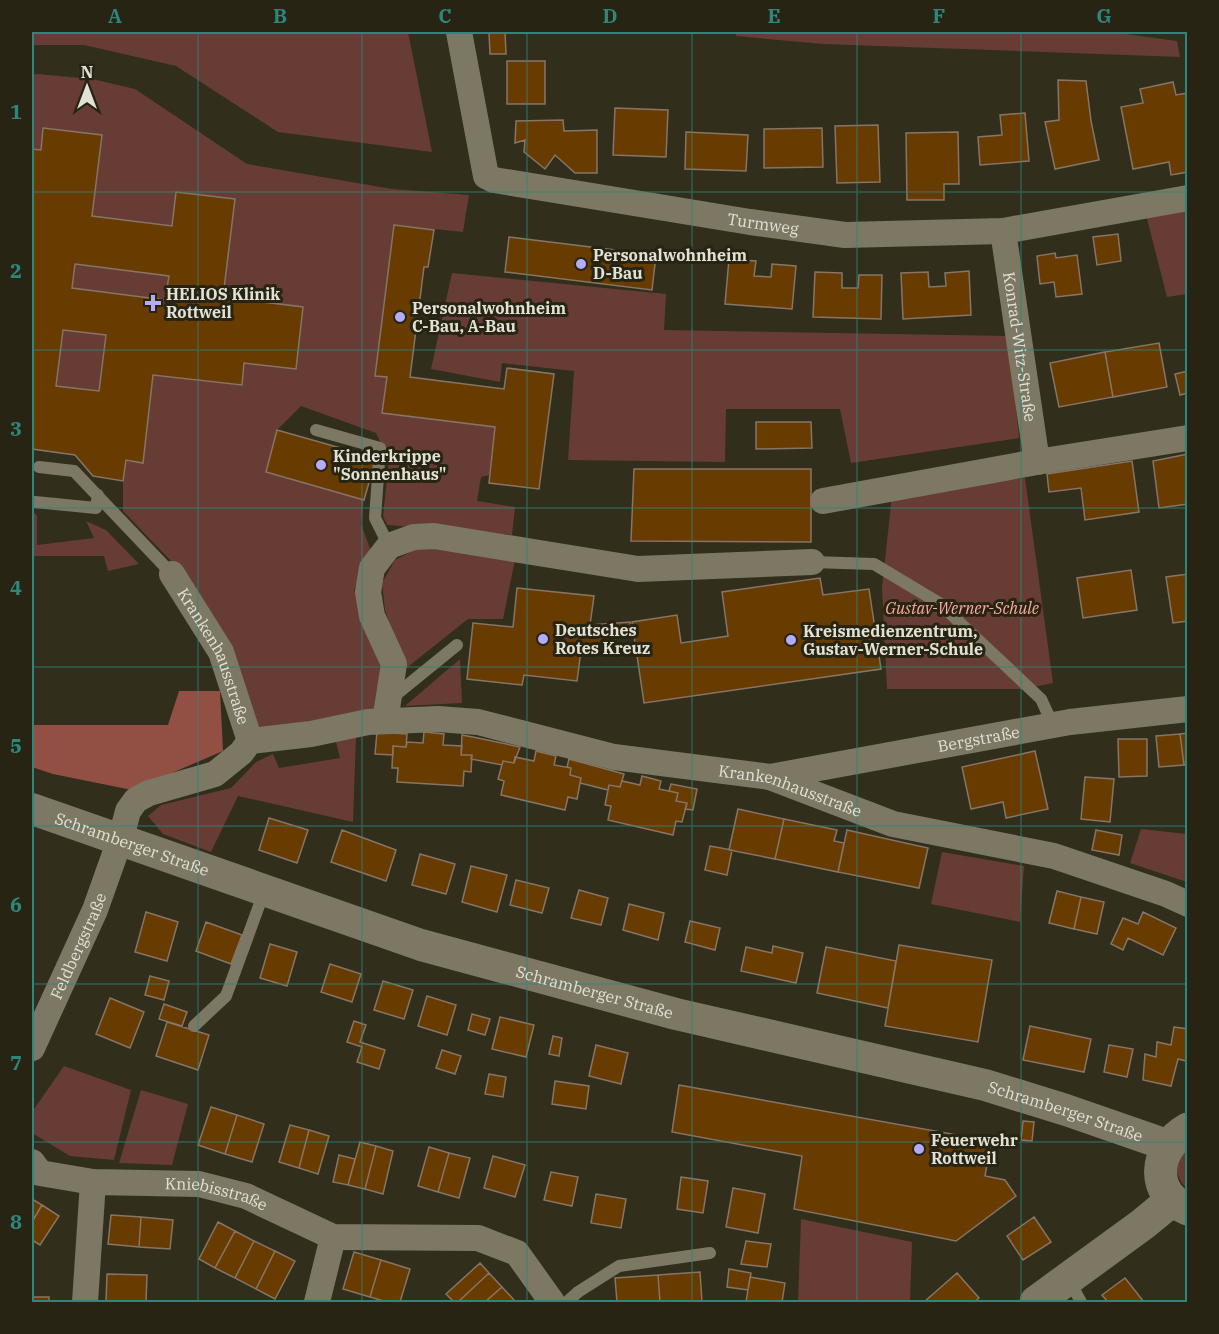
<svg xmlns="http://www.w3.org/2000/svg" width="1219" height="1334" font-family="'IBM Plex Serif',serif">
<rect width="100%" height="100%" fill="#312e1c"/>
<path fill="#673c35" d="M32,32H408L432,152L278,132L176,66L84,45H32Z
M736,32H1111L1177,41L1180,57L823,44L736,36Z
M37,74L92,79L135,89L247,164L392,189L469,195L463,232L394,225L375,375L387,377L382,413L495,427L489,475L481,477L477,501L515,507L512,535L387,525L383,516L389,460L376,433L301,406L277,430L266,472L364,500L361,524L372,554L354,590L382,646L378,714L252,735L225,645L195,586L123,511V481L126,460L143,462L153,375L241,385L244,363L296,369L303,307L223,297L235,199L176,192L172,226L92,216L102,135L43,129L41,150L32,149V75Z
M1187,207V294L1167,297L1146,215Z
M75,264L169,276L165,300L72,288Z
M452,273L666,294L664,330L1009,336L1019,438L851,463L840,409H726L725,462L568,460L574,371L502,363L500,382L431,369Z
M63,330L106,335L99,391L56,386Z
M1025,478L1053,683L1023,689H887L882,588L892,495Z
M32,510L37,516V545L94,538L86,521L106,530L139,564L108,571L104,556H32Z
M421,547L515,560L503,619H468L404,670L385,610L382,583L395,560Z
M460,659L462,703L405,706Z
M356,737L353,822L238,796L211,852L163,834L148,816L161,805L231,788L256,762L273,754L279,768L340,758L336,742Z
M1141,829L1187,834V882L1130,863Z
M942,852L1024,866L1020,922L931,904Z
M64,1066L131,1090L114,1160L70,1156L32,1133V1112Z
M141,1090L188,1104L172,1165L119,1163Z
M1187,1146V1189C1171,1172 1177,1164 1187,1146Z
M801,1219L912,1242L910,1302H798Z"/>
<path fill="#925045" d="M179,691H220L223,751L132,790L53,774L32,767V725H168Z"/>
<path fill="#683b00" stroke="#867566" stroke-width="1.5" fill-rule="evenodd" d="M489,32H505L506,54H490Z
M507,61H545V104H507Z
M1058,80L1086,81L1091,121L1099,160L1055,169L1045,122L1059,120Z
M1173,82L1176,95L1188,93V172L1171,175L1169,162L1133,169L1121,107L1143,103L1140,89Z
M615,108L668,110L666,157L613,155Z
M1025,113L1029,161L980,165L978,137L1002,135L1000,115Z
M563,120L564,131L597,130V173H575L555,155L545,169L524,152L525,140L515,143L516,121Z
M878,125L880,182L837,183L835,126Z
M43,128L102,135L92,216L172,226L176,192L235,199L223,297L303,307L296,369L244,363L242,385L153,375L143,463L126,460L123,481L93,476L75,455L32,449V149L41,150ZM75,264L169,276L165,300L72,288ZM63,330L106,335L99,391L56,386Z
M822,128L823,167L764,168V129Z
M686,132L748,135L746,171L685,169Z
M958,132L959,184H944V200H907L906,133Z
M394,225L434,230L428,267H424L410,377L504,389L507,368L554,374L539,489L489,483L495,427L382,413L387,377L375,376Z
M1118,234L1121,261L1097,265L1093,237Z
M509,237L656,255L652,290L505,272Z
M1055,253L1056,258L1077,255L1082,294L1056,297L1054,282L1040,284L1037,256Z
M729,259L756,261L754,276L771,277L772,264L796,266L792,309L725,304Z
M969,271L971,315L903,319L901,273L928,272L929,287L946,286L945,273Z
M815,272L842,273V288H858L859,275H882L881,319L813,317Z
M1159,343L1167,387L1113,397L1105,352Z
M1105,352L1113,397L1059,407L1050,363Z
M1188,371V393L1180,395L1175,374Z
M756,422H811L812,448L756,449Z
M277,430L376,458L364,500L266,472Z
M1188,454V504L1159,508L1153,461Z
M1132,461L1139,512L1085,520L1081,488L1049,492L1047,474Z
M634,469H811V542L631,541Z
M1131,570L1137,610L1083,618L1077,578Z
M1188,574V621L1173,623L1166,577Z
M820,578L823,595L869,589L881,669L644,703L632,622L677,615L681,643L728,636L722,592Z
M517,588L594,596L590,625L630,622L631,633L616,634L614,647L593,644L592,652L581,651L577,681L524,675L522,685L467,679L473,623L513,627Z
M377,732L407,734L406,747L393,746V755L375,754Z
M424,732L444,734L443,745L462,746L461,755H472L471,772L464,771L463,786L397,782L398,768H392L393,746L406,747L407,742L423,743Z
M1188,733V765H1184L1180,734Z
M1180,734L1184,765L1159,767L1156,736Z
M462,735L478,738L520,747L514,763L503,761L502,765L471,759L472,755H461Z
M1118,739H1147V776L1119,777Z
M536,751L556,756L554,765L571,768L570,775L581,778L577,799L568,797L565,810L501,795L504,781L498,779L503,761L514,763L515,757L534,761Z
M1035,751L1048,809L1006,818L1003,802L971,809L962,767Z
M569,759L624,774L620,787L609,785L608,790L580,783L581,778L570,775L571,768L567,767Z
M642,776L661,781L659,789L678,793L676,801L687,803L682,822L676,821L673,835L608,820L611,806L605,805L609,785L620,787L622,781L640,785Z
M1085,777L1114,779L1110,822L1081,819Z
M671,784L697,789L693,810L685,809L687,803L676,801L678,793L669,791Z
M738,809L784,819L775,859L729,850Z
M269,818L308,830L297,863L259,850Z
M784,819L837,830L834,841L844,843L838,872L775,859Z
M342,830L396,850L386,881L331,862Z
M847,830L928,848L919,888L838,872Z
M1096,830L1122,835L1119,855L1092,850Z
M710,846L732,850L727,875L705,870Z
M420,854L455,864L446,894L412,885Z
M471,866L507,875L497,912L462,902Z
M516,880L549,888L542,913L510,905Z
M579,890L608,898L601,925L571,918Z
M1057,891L1081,897L1074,929L1049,923Z
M1081,897L1104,902L1097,934L1074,929Z
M629,904L664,913L658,940L623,930Z
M146,912L178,922L167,961L135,952Z
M1143,912L1176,928L1163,955L1128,938L1123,950L1111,944L1123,918L1138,924Z
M690,921L720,928L715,950L685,942Z
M206,922L242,935L231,964L196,951Z
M270,944L297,952L287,986L260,978Z
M899,945L992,960L978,1042L885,1026Z
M773,946L803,953L796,983L741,971L746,947L772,953Z
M826,947L896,961L888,1008L817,993Z
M330,964L361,974L352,1002L321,992Z
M150,976L169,981L164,1000L145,995Z
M383,981L413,990L404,1019L374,1010Z
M427,996L456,1005L447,1035L418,1026Z
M110,998L144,1012L130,1048L96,1034Z
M164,1004L187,1012L182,1026L159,1019Z
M472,1014L490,1019L485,1035L468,1030Z
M500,1017L534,1025L526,1057L492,1049Z
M354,1021L366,1025L360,1042L385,1050L379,1069L357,1062L362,1047L347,1042Z
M167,1022L209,1035L198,1070L156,1056Z
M1030,1026L1091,1039L1084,1072L1023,1060Z
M1174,1027L1188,1029V1054L1186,1061L1178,1059L1171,1086L1143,1080L1145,1054L1156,1057L1157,1042L1171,1045Z
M553,1036L562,1038L559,1056L549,1054Z
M596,1045L628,1053L621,1084L589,1076Z
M1109,1045L1133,1049L1127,1077L1104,1072Z
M442,1050L461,1056L455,1074L436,1068Z
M489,1074L506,1077L503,1097L485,1094Z
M555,1081L589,1086L586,1109L552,1104Z
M679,1085L991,1141L985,1176L1005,1180L1016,1196L956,1241L794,1209L802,1156L672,1132Z
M211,1107L237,1115L225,1154L198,1145Z
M237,1115L264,1124L252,1162L225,1154Z
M1023,1121L1034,1122L1032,1141L1021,1140Z
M290,1125L309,1130L299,1168L279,1162Z
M309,1130L329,1136L318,1174L299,1168Z
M360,1142L376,1146L365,1189L348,1185Z
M376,1146L393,1151L383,1194L365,1189Z
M429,1147L449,1153L438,1192L418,1186Z
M449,1153L470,1158L459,1198L438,1192Z
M339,1155L355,1159L348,1185L333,1182Z
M493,1156L525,1165L515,1197L484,1188Z
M551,1172L578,1177L572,1206L544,1200Z
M681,1177L708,1181L703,1213L677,1209Z
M733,1188L765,1194L758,1233L726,1227Z
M596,1194L626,1199L621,1228L591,1223Z
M32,1199L42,1205L32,1222Z
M42,1205L59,1216L40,1245L32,1240V1222Z
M111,1215L141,1217L139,1247L108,1244Z
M141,1217L173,1220L170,1249L139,1247Z
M1034,1217L1051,1242L1023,1260L1007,1236Z
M218,1222L235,1231L215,1268L199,1259Z
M235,1231L254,1241L235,1278L215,1268Z
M254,1241L275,1251L256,1289L235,1278Z
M746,1241L771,1244L767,1267L741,1264Z
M275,1251L295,1261L275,1299L256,1289Z
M354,1252L381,1260L370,1297L343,1289Z
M381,1260L410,1269L400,1302H387L370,1297Z
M480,1263L489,1273L458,1302H454L446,1294Z
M729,1269L751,1273L748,1290L727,1287Z
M700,1272L702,1302H660L658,1275Z
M489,1273L502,1287L485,1302H458Z
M957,1273L979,1298L974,1302H924Z
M107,1274L147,1275L146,1302H106Z
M658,1275L660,1302H617L615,1278Z
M750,1277L785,1283L782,1302H746Z
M1125,1278L1144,1302H1108L1102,1295Z
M502,1287L515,1301L485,1302Z
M32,1297H49V1302H32Z"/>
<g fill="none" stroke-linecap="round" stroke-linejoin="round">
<path stroke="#7c7864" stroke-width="12" d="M316,430L380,448L375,518L389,546
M39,467L74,471L172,574
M35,502L96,508L98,495
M812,562L874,564L939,603L1041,699L1053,725
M393,697L457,645
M194,1026L226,996L264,892
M1069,1280L1081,1302
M567,1302L578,1292L619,1266L710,1253"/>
<g stroke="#7c7864" stroke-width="26">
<path id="s1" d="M459,32L486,176L494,180L750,222L845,235L1003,231L1188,198"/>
<path id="s2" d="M1003,231L1037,462L1188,438"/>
<path d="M823,501L1037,462"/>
<path id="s3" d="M172,574L221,652L250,741"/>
<path d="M385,721L394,664L372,616L368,592L372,568L389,546L414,537L434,536L638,569L812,562"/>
<path id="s4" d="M770,777L1070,722L1188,709"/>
<path id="s5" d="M32,1048L95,910L122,834L128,811L136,800L149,793L215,774L241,753L250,741L311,734L368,722L438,719L478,722L614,757L770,777L893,824L1054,856L1166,894L1188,904"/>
<path id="s6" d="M32,1162L40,1173L93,1182L199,1184L246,1196L333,1237L478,1238L517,1253L552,1302"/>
<path d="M85,1302L93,1182"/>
<path d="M317,1302L333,1237"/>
</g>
<path stroke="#7c7864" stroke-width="32" id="s7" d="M32,809L421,945L676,1014L985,1085L1066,1110L1167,1145"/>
<path stroke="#7c7864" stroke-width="33" d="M1188,1129C1154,1148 1149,1194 1188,1209
M1036,1302L1143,1224L1172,1200"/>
</g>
<path fill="none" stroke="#2f867d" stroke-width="1.5" stroke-opacity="0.55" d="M198,32V1302M362,32V1302M527,32V1302M692,32V1302M857,32V1302M1021,32V1302M32,192H1188M32,350H1188M32,508H1188M32,667H1188M32,826H1188M32,984H1188M32,1142H1188"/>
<g fill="#b4acf9" stroke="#272413" stroke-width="2">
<circle cx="581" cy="264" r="6"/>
<path d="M150 294h6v6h6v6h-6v6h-6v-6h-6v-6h6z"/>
<circle cx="400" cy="317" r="6"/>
<circle cx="321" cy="465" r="6"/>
<circle cx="543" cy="639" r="6"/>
<circle cx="791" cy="640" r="6"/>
<circle cx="919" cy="1149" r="6"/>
</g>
<g text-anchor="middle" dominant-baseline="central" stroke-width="6" stroke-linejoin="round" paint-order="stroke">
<g font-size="16" fill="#e2e1d5" stroke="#272413">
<text stroke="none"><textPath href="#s1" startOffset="428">Turmweg</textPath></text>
<text stroke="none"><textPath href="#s2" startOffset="117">Konrad-Witz-Straße</textPath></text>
<text stroke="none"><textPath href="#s3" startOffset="93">Krankenhausstraße</textPath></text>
<text stroke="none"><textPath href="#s4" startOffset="212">Bergstraße</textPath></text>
<text stroke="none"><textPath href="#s5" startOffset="952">Krankenhausstraße</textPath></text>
<text stroke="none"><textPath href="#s7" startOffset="106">Schramberger Straße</textPath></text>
<text stroke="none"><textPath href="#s5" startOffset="112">Feldbergstraße</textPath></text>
<text stroke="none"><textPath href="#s7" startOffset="592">Schramberger Straße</textPath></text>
<text stroke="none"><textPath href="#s7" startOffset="1078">Schramberger Straße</textPath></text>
<text stroke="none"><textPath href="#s6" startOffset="192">Kniebisstraße</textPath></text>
</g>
<g font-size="16" font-weight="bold" fill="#e2e1d5" stroke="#272413" text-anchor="start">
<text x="593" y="255">Personalwohnheim<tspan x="593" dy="18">D-Bau</tspan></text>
<text x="166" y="294">HELIOS Klinik<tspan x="166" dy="18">Rottweil</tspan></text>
<text x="412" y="308">Personalwohnheim<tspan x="412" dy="18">C-Bau, A-Bau</tspan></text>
<text x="333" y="456">Kinderkrippe<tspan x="333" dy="18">"Sonnenhaus"</tspan></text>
<text x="555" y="630">Deutsches<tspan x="555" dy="18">Rotes Kreuz</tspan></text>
<text x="803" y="631">Kreismedienzentrum,<tspan x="803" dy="18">Gustav-Werner-Schule</tspan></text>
<text x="931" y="1140">Feuerwehr<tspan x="931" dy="18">Rottweil</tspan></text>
</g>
<g font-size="16" font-style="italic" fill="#fbac9e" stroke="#272413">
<text x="962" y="608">Gustav-Werner-Schule</text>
</g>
</g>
<rect width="1219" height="1334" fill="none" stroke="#272413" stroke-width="66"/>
<g transform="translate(87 87)" stroke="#272413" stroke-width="4.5" paint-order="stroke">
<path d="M0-4.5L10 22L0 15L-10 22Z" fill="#e2e1d5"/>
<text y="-9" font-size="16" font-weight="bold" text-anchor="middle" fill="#e2e1d5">N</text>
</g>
<rect x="33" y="33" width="1153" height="1268" fill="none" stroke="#2f867d" stroke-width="2"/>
<g font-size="20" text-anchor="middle" font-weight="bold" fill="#2f867d">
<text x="115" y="23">A</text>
<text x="280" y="23">B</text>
<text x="445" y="23">C</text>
<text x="610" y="23">D</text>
<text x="774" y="23">E</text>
<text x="939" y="23">F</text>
<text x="1104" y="23">G</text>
<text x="16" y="119">1</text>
<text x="16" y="278">2</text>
<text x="16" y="436">3</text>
<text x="16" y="595">4</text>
<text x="16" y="753">5</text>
<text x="16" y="912">6</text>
<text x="16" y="1070">7</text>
<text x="16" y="1229">8</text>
</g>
</svg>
